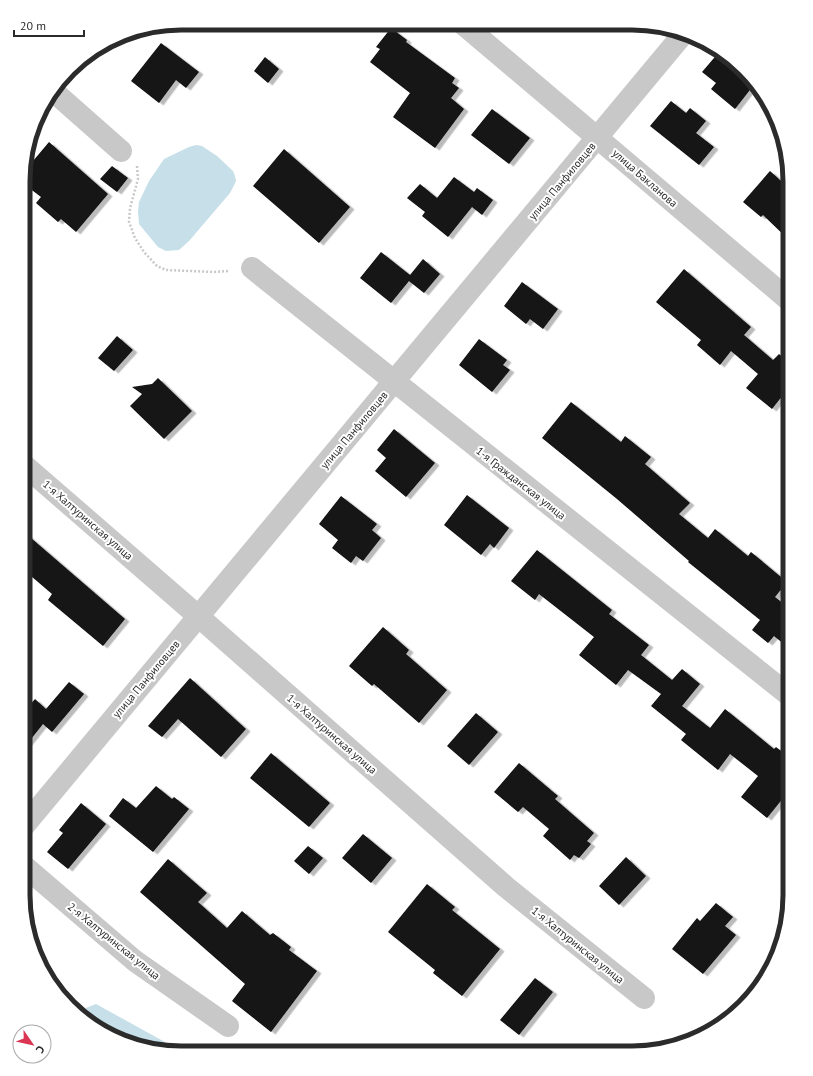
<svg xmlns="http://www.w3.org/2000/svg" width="813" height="1076" font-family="'PT Sans',sans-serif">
<defs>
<filter id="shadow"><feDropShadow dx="4.5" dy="2.5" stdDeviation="0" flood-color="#0004"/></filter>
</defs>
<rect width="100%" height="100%" fill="#fff"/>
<path fill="#c6dfe8" d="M196,145L202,146L217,156L233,171L235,176L236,181L230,193L189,241L179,250L166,251L158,247L139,224L138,211L139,202L149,181L164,159L189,147Z
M96,1004L183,1052H160L93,1026L82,1017L86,1008Z"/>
<path fill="#121212" filter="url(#shadow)" d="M391,28L407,40L406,42L455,78L452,83L459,88L451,98L464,109L435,148L393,117L410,93L370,62L380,49L376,47Z
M161,43L199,72L186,88L176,80L159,103L131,81Z
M720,51L728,55L753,86L735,109L711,89L716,83L702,72Z
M265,57L279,69L268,83L254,71Z
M671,101L686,113L690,108L706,121L696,133L714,147L699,165L650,126Z
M492,109L530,138L509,164L471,135Z
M49,142L108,194L76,232L61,219L58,222L36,203L41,197L24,184V160L26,156L33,161Z
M284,149L350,207L319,243L253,186Z
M112,166L128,178L117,192L100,179Z
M770,171L790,189V241L763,215L761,217L743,202Z
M454,177L474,192L477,188L493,200L482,215L472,207L448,237L422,216L425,212L407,198L420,184L437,198Z
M381,252L410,275L423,259L440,274L424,293L409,281L391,303L360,278Z
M684,269L751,327L744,335L773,360L779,354L790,363V386L772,409L746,388L758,374L731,351L720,365L697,345L701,340L656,302Z
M522,282L558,309L543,329L530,319L526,324L504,306Z
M117,336L133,350L114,371L98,358Z
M479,339L507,360L503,365L510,370L492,392L459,365Z
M158,378L192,411L164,439L130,406L142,394L132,387L152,384Z
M571,402L621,442L625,436L651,457L645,464L690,503L679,514L708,538L715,529L748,556L751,552L787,582L775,597L790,609V649L774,636L768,643L752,630L760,620L688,562L689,561L617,499L542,438Z
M394,429L435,463L406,497L375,471L386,458L377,450Z
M467,495L509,528L494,548L490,544L481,555L444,525Z
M341,496L377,524L372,530L381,538L363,561L356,556L351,563L332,548L338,540L319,524Z
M24,532L125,619L103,646L48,600L52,594L24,570Z
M537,550L612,610L609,614L649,645L641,655L672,680L682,669L700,684L682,706L710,728L725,709L774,749L776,747L790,758V784L781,795L784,797L767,818L741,797L758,776L730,754L718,770L681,740L686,734L651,706L661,694L628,670L616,685L579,655L594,637L539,594L535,600L511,581Z
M383,627L409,650L406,654L447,690L419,723L374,684L372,686L349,666Z
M190,678L246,729L221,757L178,719L162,737L148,726Z
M69,682L84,694L52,732L43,724L23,749V713L35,699L46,709Z
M476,713L498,732L469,765L447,746Z
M271,753L330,803L309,827L250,778Z
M519,763L558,796L555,799L594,833L587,841L591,844L579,858L574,855L570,860L543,836L549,829L523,807L518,812L494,792Z
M156,786L172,799L174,797L189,809L153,852L109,816L123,798L136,808Z
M81,803L106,824L68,869L47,852L63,833L59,830Z
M363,834L392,858L371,883L342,858Z
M308,846L323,858L309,874L294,861Z
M626,857L646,876L619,905L599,886Z
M168,859L207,893L198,902L227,928L242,911L270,935L273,933L291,947L289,950L317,971L271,1032L232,1001L245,984L140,892Z
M427,884L455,907L452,910L500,949L462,996L433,973L435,970L388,932Z
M716,903L733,917L725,926L736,935L703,974L672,949L697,918L700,921Z
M535,978L553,992L519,1035L500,1020Z"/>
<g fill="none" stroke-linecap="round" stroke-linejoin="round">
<path stroke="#c8c8c8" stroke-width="2.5" stroke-dasharray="2 2" stroke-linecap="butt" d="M137,166L138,179L130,208L129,222L135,238L144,252L157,266L166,270L214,272L229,271"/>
<path stroke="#c8c8c8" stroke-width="22" d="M463,24L790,301
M53,91L121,151
M252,268L790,696
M24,465L198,616L506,887L644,998
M23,827L684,33
M23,865L135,961L228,1026"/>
</g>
<g text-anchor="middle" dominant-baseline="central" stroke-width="4" stroke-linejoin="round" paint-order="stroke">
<g font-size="11" fill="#2b2b2b" stroke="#fff">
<text transform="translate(645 178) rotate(41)">улица Бакланова</text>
<text transform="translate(562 181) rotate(-50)">улица Панфиловцев</text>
<text transform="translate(354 430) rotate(-50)">улица Панфиловцев</text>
<text transform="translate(521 483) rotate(38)">1-я Гражданская улица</text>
<text transform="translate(88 520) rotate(41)">1-я Халтуринская улица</text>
<text transform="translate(146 679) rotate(-50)">улица Панфиловцев</text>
<text transform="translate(332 734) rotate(41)">1-я Халтуринская улица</text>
<text transform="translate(114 941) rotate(39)">2-я Халтуринская улица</text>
<text transform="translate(578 945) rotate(39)">1-я Халтуринская улица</text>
</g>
</g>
<path d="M0 0H813V1076H0ZM181 30H632A151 151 0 0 1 783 181V895A151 151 0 0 1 632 1046H181A151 151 0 0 1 30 895V181A151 151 0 0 1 181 30Z" fill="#fff" fill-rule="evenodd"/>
<path fill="none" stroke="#2b2b2b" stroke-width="5" d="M181 30H632A151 151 0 0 1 783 181V895A151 151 0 0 1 632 1046H181A151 151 0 0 1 30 895V181A151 151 0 0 1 181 30Z"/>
<g transform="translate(32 1044) rotate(124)"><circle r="19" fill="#ffffff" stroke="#aaaaaa"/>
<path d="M0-3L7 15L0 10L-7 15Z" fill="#db3554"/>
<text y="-6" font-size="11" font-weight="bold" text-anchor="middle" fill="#2b2b2b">С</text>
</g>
<path d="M14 30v6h70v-6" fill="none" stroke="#2b2b2b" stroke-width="2"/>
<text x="20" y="30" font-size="12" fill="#2b2b2b" stroke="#ffffff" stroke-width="3" paint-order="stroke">20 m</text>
</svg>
